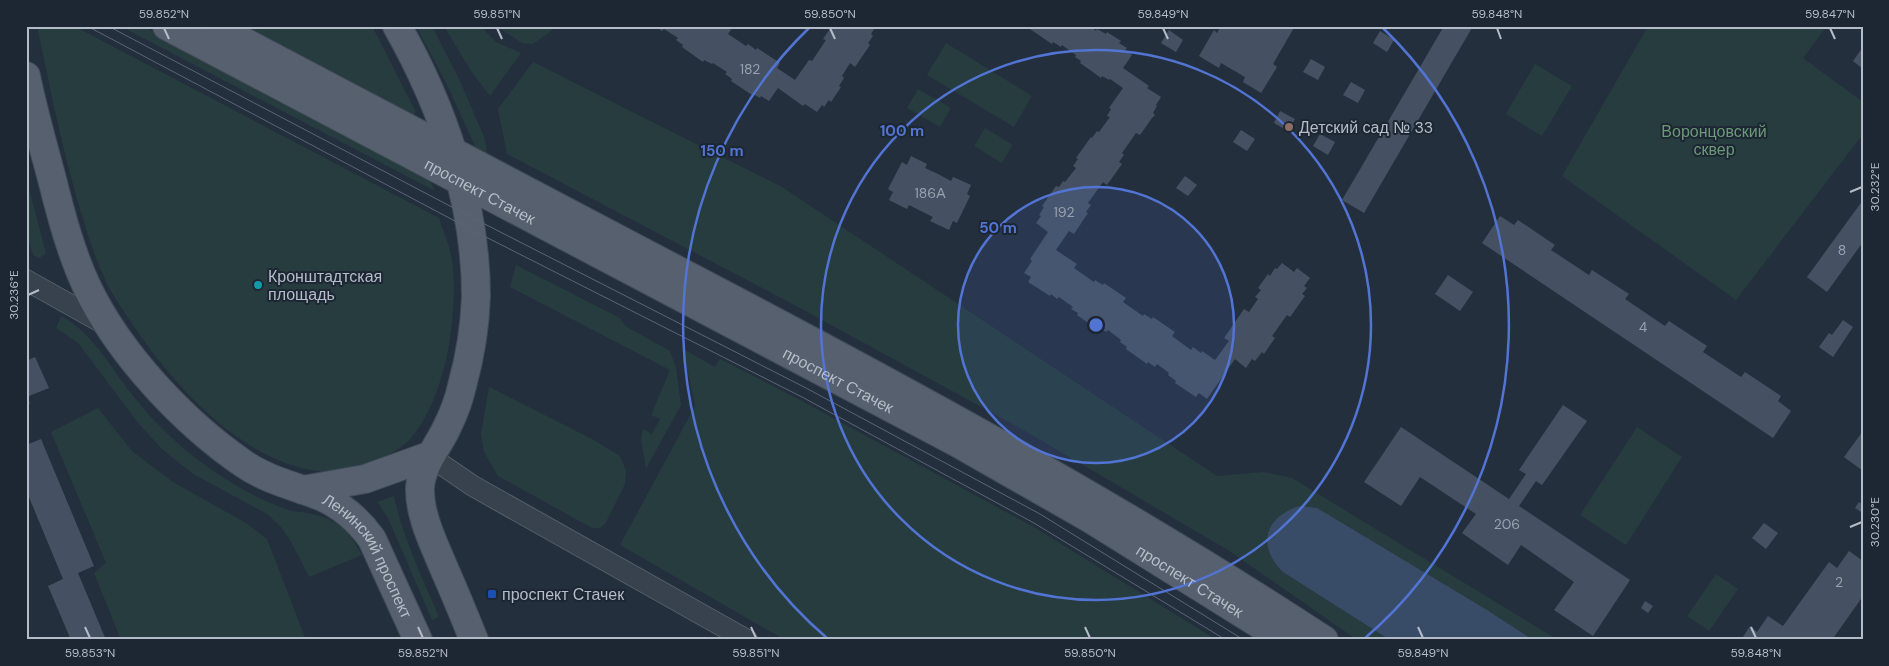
<svg xmlns="http://www.w3.org/2000/svg" width="1889" height="666" font-family="'DM Sans',sans-serif">
<rect width="100%" height="100%" fill="#242f3e"/>
<path fill="#263c3f" d="M37,26H74L439,218C443,231 450,246 452,260C459,313 446,399 410,439C397,453 378,461 359,467C339,473 318,473 298,467C221,445 160,368 119,304C100,276 90,242 80,209C62,149 50,88 37,26Z
M120,26H143L429,179L435,191Z
M243,26H372L416,112L414,115L411,116Z
M416,26H432L435,32L460,81L484,137L488,156L480,152L475,146L448,87Z
M444,26H480L496,42L521,53L490,96L471,71Z
M496,26H558L533,44L522,43Z
M1648,26H1827L1803,58L1863,102V134L1736,300L1562,176Z
M946,43L1032,96L1014,127L927,75Z
M533,62L782,187L1217,476L1264,472L1292,478L1558,640H1357L1228,550L1018,427L798,307L507,154L498,109Z
M1535,64L1572,86L1542,136L1506,114Z
M918,89L951,108L940,127L907,108Z
M985,128L1013,145L1002,163L974,146Z
M26,178L45,249L46,254L39,258L33,255L26,231Z
M516,265L620,318L625,326L670,351L676,368L681,405L646,469L641,439L643,429L652,434L660,419L651,415L670,370L510,287Z
M61,316C94,333 111,369 134,397C156,425 182,449 212,470C235,486 262,501 289,510C296,512 304,512 312,514C339,520 349,532 362,555L309,577L291,542L281,527L267,514L193,474L163,450L139,424L78,343L56,328Z
M683,349L715,367L720,359L800,400L1032,526L1217,640H785L620,545L695,406Z
M489,387L592,439L620,456L626,471L625,484L605,524L600,528H592L498,476L484,452L481,434Z
M98,408L132,451L173,482L246,523L267,539L306,640H121L94,573L106,563L51,432Z
M1637,427L1682,457L1626,545L1580,515Z
M394,496C403,538 422,577 439,617L432,620L388,518L377,502Z
M1716,574L1738,589L1709,631L1687,616Z"/>
<path fill="#394c67" d="M1300,506L1317,508L1487,610L1533,640H1390L1283,572C1256,546 1265,516 1300,506Z"/>
<path fill="#455162" d="M655,26H726L731,30L728,34L746,46L748,44L756,50L757,48L780,63L777,68L795,80L809,60L812,61L826,40L823,39L832,26H876L871,34L873,36L868,43L870,45L855,67L850,63L842,76L844,78L839,86L841,87L831,102L829,100L824,107L822,105L817,112L805,104L803,106L778,88L769,101L761,96L760,98L753,94L752,95L731,81L732,79L725,74L727,72L713,63L712,64L704,60L703,62L682,47L683,45L676,40L678,38L664,29L662,31Z
M1032,26H1090L1096,31L1097,29L1106,34L1107,32L1121,41L1119,43L1127,48L1125,50L1132,55L1123,68L1149,86L1147,88L1161,97L1156,105L1157,106L1153,113L1155,115L1152,118L1140,135L1136,133L1122,153L1124,155L1119,162L1122,164L1107,185L1103,182L1088,203L1091,205L1086,212L1088,213L1074,234L1069,231L1056,250L1077,264L1074,268L1094,282L1095,280L1103,285L1104,283L1126,298L1123,302L1143,316L1144,314L1152,319L1153,317L1175,332L1172,336L1191,350L1193,347L1201,353L1202,351L1215,360L1229,341L1224,338L1244,309L1249,312L1258,299L1255,297L1261,290L1258,288L1268,274L1270,276L1275,268L1277,269L1282,263L1294,272L1297,268L1310,278L1304,286L1307,288L1302,294L1305,296L1290,317L1287,315L1272,336L1275,338L1264,354L1262,352L1255,361L1252,359L1246,368L1235,359L1207,399L1199,393L1196,397L1175,383L1176,381L1168,375L1169,373L1157,364L1155,367L1148,362L1147,364L1126,349L1127,347L1120,342L1121,340L1108,330L1106,332L1100,328L1098,330L1077,315L1078,313L1071,309L1073,307L1059,297L1057,299L1051,294L1050,296L1028,282L1031,277L1024,273L1032,261L1030,259L1048,232L1036,223L1041,216L1039,215L1044,207L1042,206L1056,186L1059,187L1063,181L1065,182L1076,168L1073,166L1078,159L1076,158L1091,137L1092,138L1097,131L1099,132L1110,117L1107,116L1111,109L1109,108L1123,88L1110,79L1109,80L1102,76L1101,78L1090,70L1080,63L1081,61L1075,57L1076,55L1062,45L1061,47L1053,42L1052,44L1030,29Z
M1221,26H1295L1273,64L1277,67L1261,93L1243,82L1245,77L1221,63L1219,68L1199,56L1214,30L1217,33Z
M1444,26H1473L1364,213L1342,200Z
M1169,30L1183,40L1176,52L1161,43Z
M1380,31L1394,40L1387,52L1373,43Z
M1863,47V69L1853,61Z
M1311,59L1325,67L1318,80L1303,72Z
M1351,82L1365,90L1358,103L1343,95Z
M1280,111L1295,119L1288,131L1274,123Z
M1241,130L1255,139L1247,151L1233,142Z
M1320,134L1335,142L1328,155L1313,146Z
M911,156L927,164L925,168L938,174L951,181L953,177L971,185L967,194L970,196L957,223L953,221L949,230L930,221L933,217L909,205L907,209L889,200L893,192L888,189L902,162L907,165Z
M1185,176L1197,185L1188,196L1176,188Z
M1863,200V242L1827,292L1807,277Z
M1500,216L1514,225L1518,220L1555,245L1551,250L1589,275L1592,270L1629,294L1625,299L1665,326L1669,321L1707,346L1703,352L1741,377L1745,372L1781,396L1778,401L1791,411L1773,438L1482,243Z
M1448,275L1473,292L1460,311L1435,294Z
M1843,320L1853,327L1833,357L1819,347L1829,333L1832,335Z
M35,357L49,388L29,396L28,402H30L26,410V361Z
M1563,405L1587,421L1542,485L1536,481L1519,506L1630,580L1593,636L1554,610L1574,582L1521,545L1508,565L1462,533L1476,514L1420,477L1401,506L1364,482L1401,427L1509,499L1526,474L1519,470Z
M1863,431V471L1844,457Z
M41,439L94,566L78,573L106,640H71L48,586L63,579L26,490V445Z
M1859,502L1863,505L1861,512L1855,508Z
M1764,523L1778,533L1766,549L1752,538Z
M1849,551L1863,561V596L1832,640H1741L1750,626L1757,632L1768,616L1783,626L1829,562L1837,568Z
M1645,601L1653,606L1648,613L1641,608Z"/>
<g fill="none" stroke-linecap="round" stroke-linejoin="round">
<defs>
<path id="street" d="M26,280L108,326
M429,456L473,486L747,640"/>
<g id="primary">
<path id="s1" d="M167,26L956,442L1091,519L1285,640"/>
<path d="M214,26C361,104 507,182 654,258C882,377 1109,499 1324,640"/>
<path d="M397,26C443,107 476,202 476,296C475,327 470,357 462,386C459,399 454,413 448,425C439,446 422,463 420,487C419,514 433,542 443,566C454,591 464,615 474,640"/>
<path id="s2" d="M26,76C33,111 43,145 52,179C61,215 71,253 87,287C119,354 183,422 244,464C267,480 295,486 320,496C341,505 359,521 372,539L418,640"/>
<path d="M303,490L365,479L429,456"/>
</g>
</defs>
<use href="#street" stroke="#565f6c" stroke-width="22"/>
<use href="#primary" stroke="#414a57" stroke-width="30"/>
<use href="#street" stroke="#38414e" stroke-width="20"/>
<use href="#primary" stroke="#56606e" stroke-width="28"/>
<path stroke="#5a6575" stroke-width="1" d="M87,26L470,229L802,397L1034,523L1226,640
M108,26L467,215L806,388L1040,514L1244,640"/>
</g>
<path fill="none" stroke="#b4bcc9" stroke-width="2" d="M164,28L169,39M497,28L502,39M830,28L835,39M1163,28L1168,39M1497,28L1501,39M1830,28L1835,39M1850,192L1862,187M28,295L39,290M1850,527L1862,522M85,627L90,638M418,627L423,638M751,627L756,638M1085,627L1090,638M1418,627L1423,638M1751,627L1756,638"/>
<circle cx="1096" cy="325" r="138" fill="#5274d3" fill-opacity=".12"/>
<g fill="none" stroke="#5274d3" stroke-width="2.5">
<circle cx="1096" cy="325" r="138"/>
<circle cx="1096" cy="325" r="275"/>
<path d="M828 639A413 413 0 0 1 809 28M1383 28A413 413 0 0 1 1364 639"/>
</g>
<circle fill="#8d6e63" stroke="#1d2633" stroke-width="2" cx="1289" cy="127" r="5"/>
<circle fill="#0f9aa8" stroke="#1d2633" stroke-width="2" cx="258" cy="285" r="5"/>
<rect fill="#1a4fb4" stroke="#1d2633" stroke-width="2" x="487" y="589" width="10" height="10" rx="2.5"/>
<g text-anchor="middle" dominant-baseline="central" stroke-width="4" stroke-linejoin="round" paint-order="stroke">
<g font-size="14" fill="#98a1af">
<text x="750" y="69">182</text>
<text x="930" y="193">186А</text>
<text x="1064" y="212">192</text>
<text x="1842" y="250">8</text>
<text x="1643" y="327">4</text>
<text x="1507" y="524">206</text>
<text x="1839" y="582">2</text>
</g>
<g font-size="16" fill="#b4bcc9" stroke="#1d2633" text-anchor="start">
<text x="1299" y="127">Детский сад № 33</text>
<text x="268" y="276">Кронштадтская<tspan x="268" dy="18">площадь</tspan></text>
<text x="502" y="594">проспект Стачек</text>
</g>
<g font-size="16" fill="#6b9a76" stroke="#1d2633">
<text x="1714" y="131">Воронцовский<tspan x="1714" dy="18">сквер</tspan></text>
</g>
<g font-size="16" fill="#b4bcc9" stroke="#1d2633">
<text stroke="none"><textPath href="#s1" startOffset="354">проспект Стачек</textPath></text>
<text stroke="none"><textPath href="#s1" startOffset="759">проспект Стачек</textPath></text>
<text stroke="none"><textPath href="#s2" startOffset="621">Ленинский проспект</textPath></text>
<text stroke="none"><textPath href="#s1" startOffset="1164">проспект Стачек</textPath></text>
</g>
</g>
<circle cx="1096" cy="325" r="8" fill="#5274d3" stroke="#1d2633" stroke-width="2.5"/>
<g font-size="15" text-anchor="middle" font-weight="bold" fill="#5274d3" stroke="#1d2633" stroke-width="4" stroke-linejoin="round" paint-order="stroke">
<text x="902" y="136">100 m</text>
<text x="722" y="156">150 m</text>
<text x="998" y="233">50 m</text>
</g>
<rect width="1889" height="666" fill="none" stroke="#1d2633" stroke-width="55"/>
<rect x="28" y="28" width="1834" height="610" fill="none" stroke="#b4bcc9" stroke-width="2"/>
<g font-size="12" text-anchor="middle" fill="#b4bcc9">
<text x="164" y="18">59.852°N</text>
<text x="497" y="18">59.851°N</text>
<text x="830" y="18">59.850°N</text>
<text x="1163" y="18">59.849°N</text>
<text x="1497" y="18">59.848°N</text>
<text x="1830" y="18">59.847°N</text>
<text transform="translate(1875 187) rotate(-90)" y="4">30.232°E</text>
<text transform="translate(14 295) rotate(-90)" y="4">30.236°E</text>
<text transform="translate(1875 522) rotate(-90)" y="4">30.230°E</text>
<text x="90" y="657">59.853°N</text>
<text x="423" y="657">59.852°N</text>
<text x="756" y="657">59.851°N</text>
<text x="1090" y="657">59.850°N</text>
<text x="1423" y="657">59.849°N</text>
<text x="1756" y="657">59.848°N</text>
</g>
</svg>
